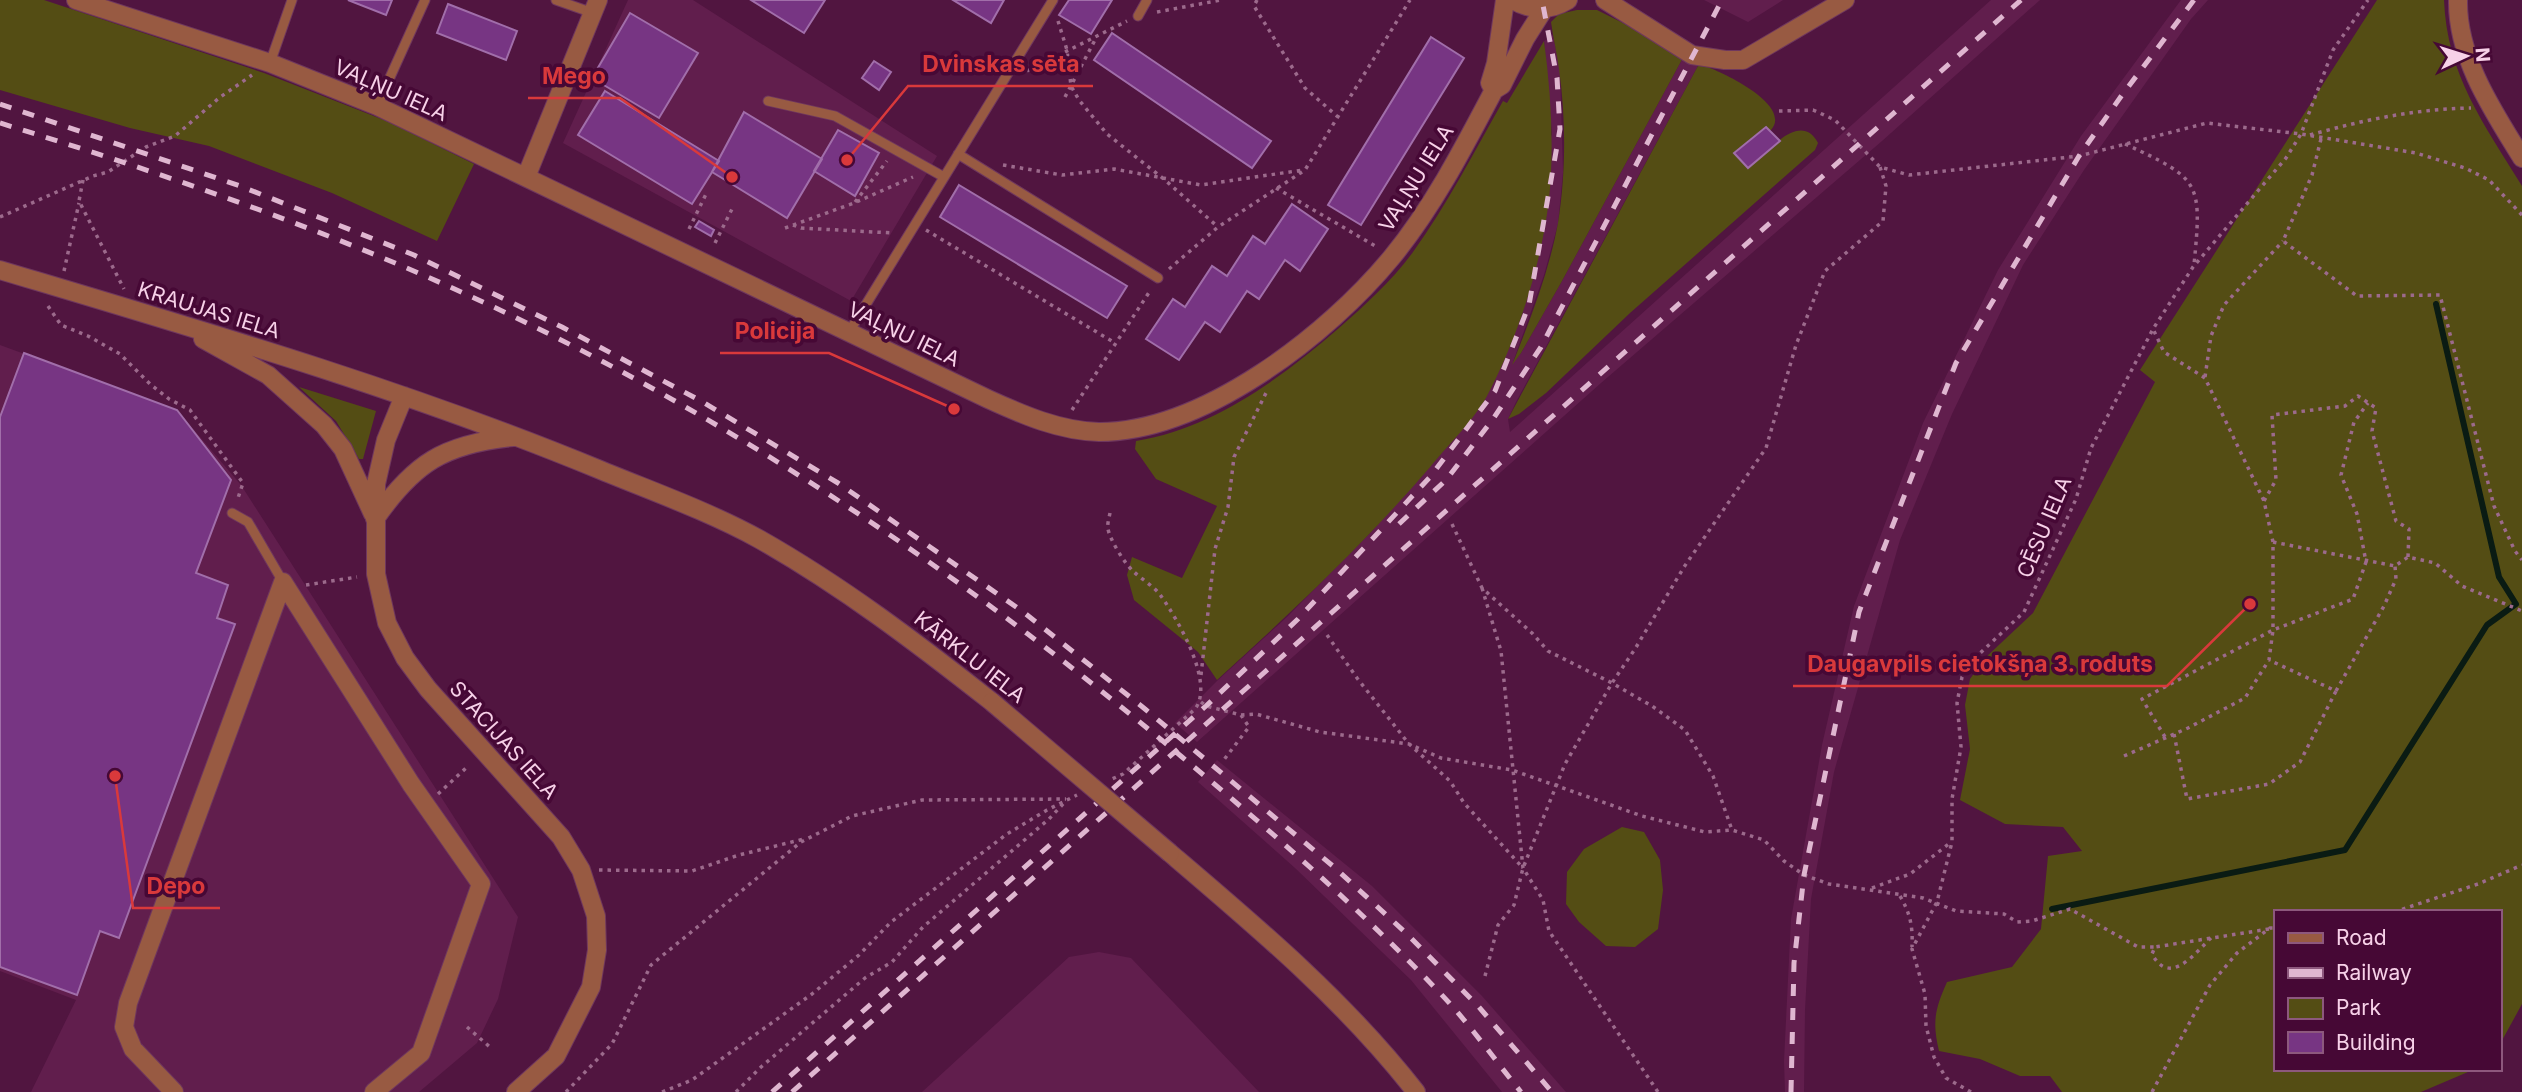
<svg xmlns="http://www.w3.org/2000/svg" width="2522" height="1092" font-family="Inter,sans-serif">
<rect width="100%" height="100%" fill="#511540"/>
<path fill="#611e4d" d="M628,0H693L937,156L851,301L563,143Z
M1704,0H1783L1748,22Z
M1991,0H2040L1882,141L1601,383L1197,742L1175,723L1218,680L1287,617L1371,532L1450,443L1486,397L1552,134L1544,41L1553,35L1560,70L1563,172L1558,224L1544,275L1513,362L1521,353L1562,281L1685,54L1699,64L1516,402L1508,419L1510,432Z
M2181,0H2208L2191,19L2084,170L2023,265L1952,414L1900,540L1834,772L1811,899L1805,1010L1804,1092H1785L1784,1061L1791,919L1822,745L1854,606L1923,423L1998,270L2081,136Z
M0,345L177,410L241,485L518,917L498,999L477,1043L419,1092H31L76,1000L0,971Z
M1217,760L1372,886L1482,996L1566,1092H1502L1411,980L1295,868L1198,782Z
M1099,952L1131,958L1259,1092H922L1069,957Z"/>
<path fill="#544d14" d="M0,0H44L264,73L389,122L474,164L437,241L332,193L209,146L130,128L0,90Z
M2377,0H2444C2447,75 2484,124 2522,186V1004L2499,1046V912H2275V1069H2475L2421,1092H2062L2050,1076H2020L1980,1059L1939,1051C1932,1022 1935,1009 1947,982L2012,967L2041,929L2048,856L2082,851L2063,827L2005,824L1960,800L1970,749L1965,705L1970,679L1985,658L2033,613L2155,382L2140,370Z
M1577,10H1597L1685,54L1562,281L1521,353L1512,365C1530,320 1549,272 1558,223C1566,174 1566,118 1559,69C1557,53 1553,38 1551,22L1559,14Z
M1544,41C1550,85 1553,129 1551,173C1548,245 1521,332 1487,396C1474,420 1448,445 1431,466C1365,543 1292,612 1217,680L1198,652L1134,600L1127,575L1132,557L1182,578L1217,506L1156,479L1135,449L1136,441C1214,428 1280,379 1339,328C1365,305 1392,281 1413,252C1447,205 1474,152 1503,101L1507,103Z
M1699,64C1717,69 1796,105 1770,131L1765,127L1734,153L1748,168C1766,154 1800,109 1818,143L1815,150L1630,313L1546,393L1519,414L1508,419Z
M299,387L376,411L363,459H359L336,421Z
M1622,827L1644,832L1660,860L1663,890L1658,929L1635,947L1606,946L1579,922L1566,904L1567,872L1584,849Z"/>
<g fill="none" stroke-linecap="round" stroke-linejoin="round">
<path stroke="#0a1b13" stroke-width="6" d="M2052,909L2345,850L2487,625L2516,604L2499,577L2436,304"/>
</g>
<path fill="#773583" stroke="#a16eaa" stroke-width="2" d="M348,0H392L386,15Z
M751,0H825L804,33Z
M953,0H1004L991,23Z
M1069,0H1112L1091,34L1059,15Z
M448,4L517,31L506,60L437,33Z
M630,13L698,53L659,118L592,78Z
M1112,33L1271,141L1252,168L1094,60Z
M1431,37L1464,58L1361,225L1328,205Z
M874,61L891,72L879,90L862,78Z
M605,91L719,161L692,204L578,135Z
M744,112L822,159L787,218L712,172Z
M1766,127L1780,141L1748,168L1734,153Z
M838,130L879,153L855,196L814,171Z
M959,185L1127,286L1107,318L940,217Z
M1292,204L1328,229L1300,271L1285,260L1259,299L1247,291L1220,332L1205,322L1179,360L1146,339L1173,299L1185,307L1212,266L1227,276L1253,236L1265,244Z
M699,221L714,230L711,236L695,227Z
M24,353L177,410L231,480L196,573L228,585L217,618L235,624L119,938L100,931L77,995L0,967V417Z"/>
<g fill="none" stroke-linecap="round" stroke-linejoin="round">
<defs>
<path id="service" d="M556,0L593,13
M1138,16L1147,0
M270,63L292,0
M768,101L835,116L944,177
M377,106L425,0
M958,154L1158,278
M849,332L1053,0
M232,513L248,522L283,582"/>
<path id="minor" d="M76,0L270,63L377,106L988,399C1023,415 1060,431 1099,432C1203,432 1328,335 1392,257C1433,207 1464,147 1494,90L1502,85L1525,39L1544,9
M1513,0C1531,11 1550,11 1568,0
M1605,0L1692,55L1725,60H1743L1845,0
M2458,0C2457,58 2493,111 2522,158
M1494,90L1490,83L1496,63L1505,0
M526,177L598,0
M174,1092L133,1049L124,1027L128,1003L283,582L411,784L481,884L421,1053L374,1092"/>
<path id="tertiary" d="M0,270C201,330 404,389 598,469C651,491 708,511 759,539C842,586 917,643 992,702
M203,339L268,375L324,425L343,449L373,514
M404,396L386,440L376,484V574L387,623L405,658L428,689L561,837L581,870L596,916L597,950L591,987L556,1056L516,1092
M375,519C414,463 444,444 513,437
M1170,853C1257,927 1345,1001 1416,1092"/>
</defs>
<use href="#service" stroke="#6f375e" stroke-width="11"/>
<use href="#minor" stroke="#6f375e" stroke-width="20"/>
<use href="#tertiary" stroke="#6f375e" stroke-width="20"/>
<path stroke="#9c6a8c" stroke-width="3.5" stroke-dasharray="3.5 5" stroke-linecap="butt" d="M1257,0L1254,6L1305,88L1338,117
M1157,12L1221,0
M1058,21L1067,50L1071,86L1079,100L1107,134L1165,180L1218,227
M1027,71L1127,21
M1065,97L1096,38
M1779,111L1813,110L1835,120L1880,167L1909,175L2079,156L2207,123L2301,134L2416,153L2465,168L2489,180L2522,215
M2310,135C2363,120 2415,109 2471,108
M2321,139L2312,175L2283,241L2357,296L2440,295L2494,506L2515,551L2522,560
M2125,144C2201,179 2202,182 2194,265
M1003,165L1062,175L1114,169L1201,185L1303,170
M83,180L79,201L124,289
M1276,188L1377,247
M855,202L887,161
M0,217L93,176L108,172L146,147L175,136L219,98L252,75
M793,225L801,228L893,233
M785,228L854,203L913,177
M689,229L707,192
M926,230L1115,343
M715,243L733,207
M1169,269L1218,227L1305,170L1410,0
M64,271L79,203
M48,306L61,325L88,336L120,354L150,384L169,399L190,410L243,483L237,501
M2205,377L2211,336L2224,305L2283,241
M1072,410L1150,291
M2264,501L2276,480L2272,415L2345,406L2358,396L2376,408L2372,431L2396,521L2409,529L2408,557
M1110,513C1109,518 1107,525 1108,529C1110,540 1125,564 1133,571C1141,579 1154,586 1161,596C1178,620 1215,683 1195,709L1123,774L1112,779
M1452,524L1482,588L1532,633L1548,651L1612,683L1652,706L1685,730L1713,776L1732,830
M2273,542L2395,566L2408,557L2435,563L2462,586L2522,611
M306,585L357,577
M1482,588L1501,651L1523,868L1543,900L1549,931L1658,1092
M1327,635L1357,678L1409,744L1450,781L1464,803L1522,867
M1201,675L1215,549L1228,507L1234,457L1266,393
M2336,691L2384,606L2396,579L2395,566
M1201,702L1206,706L1241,715L1249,727L1223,761
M1241,715L1256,714L1320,732L1409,744L1441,758L1512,770L1642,816L1705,832L1732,830L1764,840L1784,861L1804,875L1829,884L1923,898L1956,911L2004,914L2017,922L2032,921L2070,909L2138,947H2155
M2174,734L2187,799L2269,784L2300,762L2336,691L2269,660
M2165,737L2142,699L2273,630L2353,599L2366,562L2357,514L2341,475L2354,422L2368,403
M2124,756L2188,728L2245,698L2269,660L2273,630V542L2264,501L2205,378L2164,352L2153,329
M438,794L466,768
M599,870L692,871L739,855L804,839
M1872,888L1910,874L1950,843
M1900,896C1910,913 1913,926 1912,947
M2394,912L2478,884L2522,865
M2211,938C2194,954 2170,987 2152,954L2155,947L2269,929
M1485,976L1498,925L1514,905L1523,868L1565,764L1612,683L1635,649L1684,567L1766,448L1796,345L1825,271L1883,221L1886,186L1880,167
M467,1027L491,1048
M566,1092L612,1044L651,965L801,842L852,816L922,800L1066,799
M662,1092L692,1080L812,994L859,955L891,922L1007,834L1047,810L1077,795
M736,1092L761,1067L865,978L892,962L923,927L1049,819L1064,803
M1971,1092L1946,1078L1934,1057L1926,1026L1925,994L1912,949L1937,902L1952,842V799L1961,747L1957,703L1962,677L1977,656L2024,612L2076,499L2091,448L2153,329L2193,267L2286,158L2301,134L2333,50L2368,0
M2152,1092L2210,985L2237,953L2270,928H2275"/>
<use href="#service" stroke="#985a42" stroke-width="9"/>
<use href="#minor" stroke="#985a42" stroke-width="18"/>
<use href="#tertiary" stroke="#985a42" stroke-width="18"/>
<path stroke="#dfb6d0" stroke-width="5" stroke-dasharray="12 12" stroke-linecap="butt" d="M0,104L240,186L414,255L562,327L701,401L838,483L1022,611L1145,709L1334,867L1406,933L1478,1006L1552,1092
M0,123C120,160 239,200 356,247C658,368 933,548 1182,757C1271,831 1359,908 1439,992C1469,1023 1494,1059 1521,1092
M1399,524L1446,480L1493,419L1541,347L1722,0
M772,1092L1206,706L1298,619L1430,477L1495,391L1529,305L1560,129L1557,78L1542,0
M792,1092L2021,0
M1791,1092L1794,963L1804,875L1859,612L1956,363L2079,156L2122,95L2194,0"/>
<defs>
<path id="tertiary-bridge" d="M992,702L1170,853"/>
</defs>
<use href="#tertiary-bridge" stroke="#6f375e" stroke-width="20" stroke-linecap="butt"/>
<use href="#tertiary-bridge" stroke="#985a42" stroke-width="18"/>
</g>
<g text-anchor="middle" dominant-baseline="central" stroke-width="7" stroke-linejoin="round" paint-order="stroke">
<g font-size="21" fill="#f7d1e8" stroke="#460835">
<text transform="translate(391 90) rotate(24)">VAĻŅU IELA</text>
<text transform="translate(1416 178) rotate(-58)">VAĻŅU IELA</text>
<text transform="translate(209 310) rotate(17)">KRAUJAS IELA</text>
<text transform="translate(904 334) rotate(26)">VAĻŅU IELA</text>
<text transform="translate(2044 527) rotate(-67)">CĒSU IELA</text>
<text transform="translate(970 657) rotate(38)">KĀRKLU IELA</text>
<text transform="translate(504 740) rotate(48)">STACIJAS IELA</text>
</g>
</g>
<path fill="none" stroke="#d9393b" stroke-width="2.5" d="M847 160L908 86H1093M732 177L620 98H528M954 409L829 353H720M2250 604L2167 686H1793M115 776L133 908H220"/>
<g fill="#d9393b" stroke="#460835" stroke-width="2.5">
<circle cx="847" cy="160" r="7"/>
<circle cx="732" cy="177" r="7"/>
<circle cx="954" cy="409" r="7"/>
<circle cx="2250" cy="604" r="7"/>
<circle cx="115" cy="776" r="7"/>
</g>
<g font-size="23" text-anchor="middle" font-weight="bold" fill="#d9393b" stroke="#460835" stroke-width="7" stroke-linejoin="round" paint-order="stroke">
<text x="1001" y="72">Dvinskas sēta</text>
<text x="574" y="84">Mego</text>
<text x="775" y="339">Policija</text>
<text x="1980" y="672">Daugavpils cietokšņa 3. roduts</text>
<text x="176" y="894">Depo</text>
</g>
<rect x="2274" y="910" width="228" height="161" fill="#460835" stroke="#8d587d" stroke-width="2"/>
<rect x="2288" y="933" width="35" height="10" fill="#985a42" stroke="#8d587d" stroke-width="2"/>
<text x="2336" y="945" font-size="21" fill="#f7d1e8">Road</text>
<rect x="2288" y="968" width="35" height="10" fill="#dfb6d0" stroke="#8d587d" stroke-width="2"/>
<text x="2336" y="980" font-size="21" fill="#f7d1e8">Railway</text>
<rect x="2288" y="998" width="35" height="21" fill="#544d14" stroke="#8d587d" stroke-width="2"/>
<text x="2336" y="1015" font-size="21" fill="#f7d1e8">Park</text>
<rect x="2288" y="1032" width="35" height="21" fill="#773583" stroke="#8d587d" stroke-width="2"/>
<text x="2336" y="1050" font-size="21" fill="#f7d1e8">Building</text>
<g transform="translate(2466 56) rotate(86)" stroke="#460835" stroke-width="5" paint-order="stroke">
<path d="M0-5L12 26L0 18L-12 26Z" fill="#f7d1e8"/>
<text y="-10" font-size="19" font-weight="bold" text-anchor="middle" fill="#f7d1e8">N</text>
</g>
</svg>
